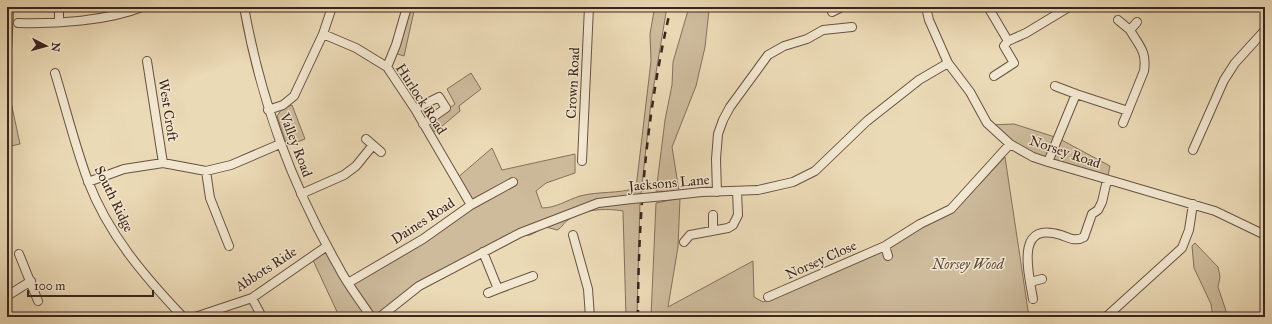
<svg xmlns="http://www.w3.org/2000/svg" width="1272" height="324" font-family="'IM FELL Great Primer',serif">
<rect width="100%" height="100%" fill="#ebdab6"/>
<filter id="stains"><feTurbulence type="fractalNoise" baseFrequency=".005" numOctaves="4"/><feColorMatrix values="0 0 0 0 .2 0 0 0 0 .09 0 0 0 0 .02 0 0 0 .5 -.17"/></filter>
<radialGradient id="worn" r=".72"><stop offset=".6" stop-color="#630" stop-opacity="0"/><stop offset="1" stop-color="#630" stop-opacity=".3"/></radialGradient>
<path fill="#cdbb9c" stroke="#84705c" d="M7,7H14L9,93L20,144L7,147Z
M407,7H415L404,56L394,53Z
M653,7H667L651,102L641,194L623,196L640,201L637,317H626L623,211C606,208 582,209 568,220C563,223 563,227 557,230L546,227L530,235L515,236L438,275L380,317H371L368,312L339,316L311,256L327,246L348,283L471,206L456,179L492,148L502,170L575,154V173L546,183L536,191L542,208C556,208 567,200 580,196C599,191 618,194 636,188L651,61L650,34L654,11Z
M689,7H711L709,10L705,47L696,86L672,147L679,191L656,192L665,120L672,85L673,62Z
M471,73L481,89L459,106L460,111L435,132L430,123L455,104L447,89Z
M292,105L305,139L287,146L277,116L282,109Z
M1014,124L1058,138L1110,166L1107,180L1033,157L990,125Z
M1005,157L1029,317H651L656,203L680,198L678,247L668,307L753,261L754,297L763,302L799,288L904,239L916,230L962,203Z
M1195,243L1218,267L1220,277L1218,287L1228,317H1213L1211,304L1194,268L1192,246Z"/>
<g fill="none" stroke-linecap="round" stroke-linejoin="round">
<defs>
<path id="minor" d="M244,7C261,101 291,183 338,266C347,284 360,300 371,317
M926,7L929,20L948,63L970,92L987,123L1010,144L1033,157L1048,162L1215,211L1265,235
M988,7L1008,41
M832,12L842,7
M1118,20L1130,30
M59,22V7
M18,23C56,24 107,21 142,7
M323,34L356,48L387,67L415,109L471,205
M147,61L163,163
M387,67L396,45L407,7
M55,73C66,109 75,146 88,181C108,234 145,277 183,317
M994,76L1014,63L1004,46L1008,41L1026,33L1069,7
M1055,86L1076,94
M415,109L439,97L446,108L423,124
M268,110L283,105L294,96L323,34L332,7
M1123,123L1144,71C1147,51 1139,46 1130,30L1137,22
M366,139L381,152
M1193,150L1224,80L1235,63L1265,30
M582,161L589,7
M1048,162L1076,94L1128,111
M206,171L210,198L229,246
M88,182L124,169L163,163L206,171L231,165L280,144
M717,192L716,159L718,134L723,120L730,107L768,55L784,46L807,39L823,30L852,27
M301,194L344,175L356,166L373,145
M665,196L702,192L758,190L793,182L815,171L867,121L919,80L948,63
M713,215V230
M573,235L588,289L590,317
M684,242L690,235L728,228L733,225L738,215L737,191
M885,246L888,256
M483,252L498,289L533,276
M19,254L38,301
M1030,282L1042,279
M348,283L423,239L471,205L513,182
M488,293L498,289
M7,296L31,281
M768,297L885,246L920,224L951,209L1010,144
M252,298L262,317
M1033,299C1029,274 1014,220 1061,235C1069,238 1076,242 1084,237L1092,214L1098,210L1102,202L1107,180
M195,317L252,298L327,246
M380,317L419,286L520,233L598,203L632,199
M1106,317L1182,248L1189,230L1193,204"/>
</defs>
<use href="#minor" stroke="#685242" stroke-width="10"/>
<use href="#minor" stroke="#f2e7d0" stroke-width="8"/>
<path stroke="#3c241c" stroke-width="2.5" stroke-dasharray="7 7" stroke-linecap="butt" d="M638,317C638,213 647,108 671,7"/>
<defs>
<path id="minor-bridge" d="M632,199L665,196"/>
</defs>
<use href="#minor-bridge" stroke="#685242" stroke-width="10" stroke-linecap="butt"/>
<use href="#minor-bridge" stroke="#f2e7d0" stroke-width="8"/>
</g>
<g text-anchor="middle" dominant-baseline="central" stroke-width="3" stroke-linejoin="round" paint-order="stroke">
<g font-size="14" fill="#3c241c" stroke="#f2e7d0">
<text transform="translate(573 83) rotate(-87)">Crown Road</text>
<text transform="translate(421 99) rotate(57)">Hurlock Road</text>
<text transform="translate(168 110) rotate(81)">West Croft</text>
<text transform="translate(296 145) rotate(69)">Valley Road</text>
<text transform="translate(1065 152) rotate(19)">Norsey Road</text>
<text transform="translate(669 183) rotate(-5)">Jacksons Lane</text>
<text transform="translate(114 199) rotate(64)">South Ridge</text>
<text transform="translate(423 221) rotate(-33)">Daines Road</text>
<text transform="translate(821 260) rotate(-24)">Norsey Close</text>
<text transform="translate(266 269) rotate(-33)">Abbots Ride</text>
</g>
<g font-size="14" font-style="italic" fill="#604a3c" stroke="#f2e7d0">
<text x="968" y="264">Norsey Wood</text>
</g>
</g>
<rect width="1272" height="324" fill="none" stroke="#ebdab6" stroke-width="24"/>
<rect x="8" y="8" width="1256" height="308" fill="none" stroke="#3c241c" stroke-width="2"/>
<rect x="12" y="12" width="1248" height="300" fill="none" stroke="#3c241c"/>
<g transform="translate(46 46) rotate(96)" stroke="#f2e7d0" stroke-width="3" paint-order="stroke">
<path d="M0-3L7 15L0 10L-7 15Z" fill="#3c241c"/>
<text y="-6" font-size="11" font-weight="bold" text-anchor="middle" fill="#3c241c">N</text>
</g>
<path d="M28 290v6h125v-6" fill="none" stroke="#3c241c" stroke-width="2"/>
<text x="34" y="290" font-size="12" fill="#3c241c" stroke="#f2e7d0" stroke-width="3" paint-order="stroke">100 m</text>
<rect width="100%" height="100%" filter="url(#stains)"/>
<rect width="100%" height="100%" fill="url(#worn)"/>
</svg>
